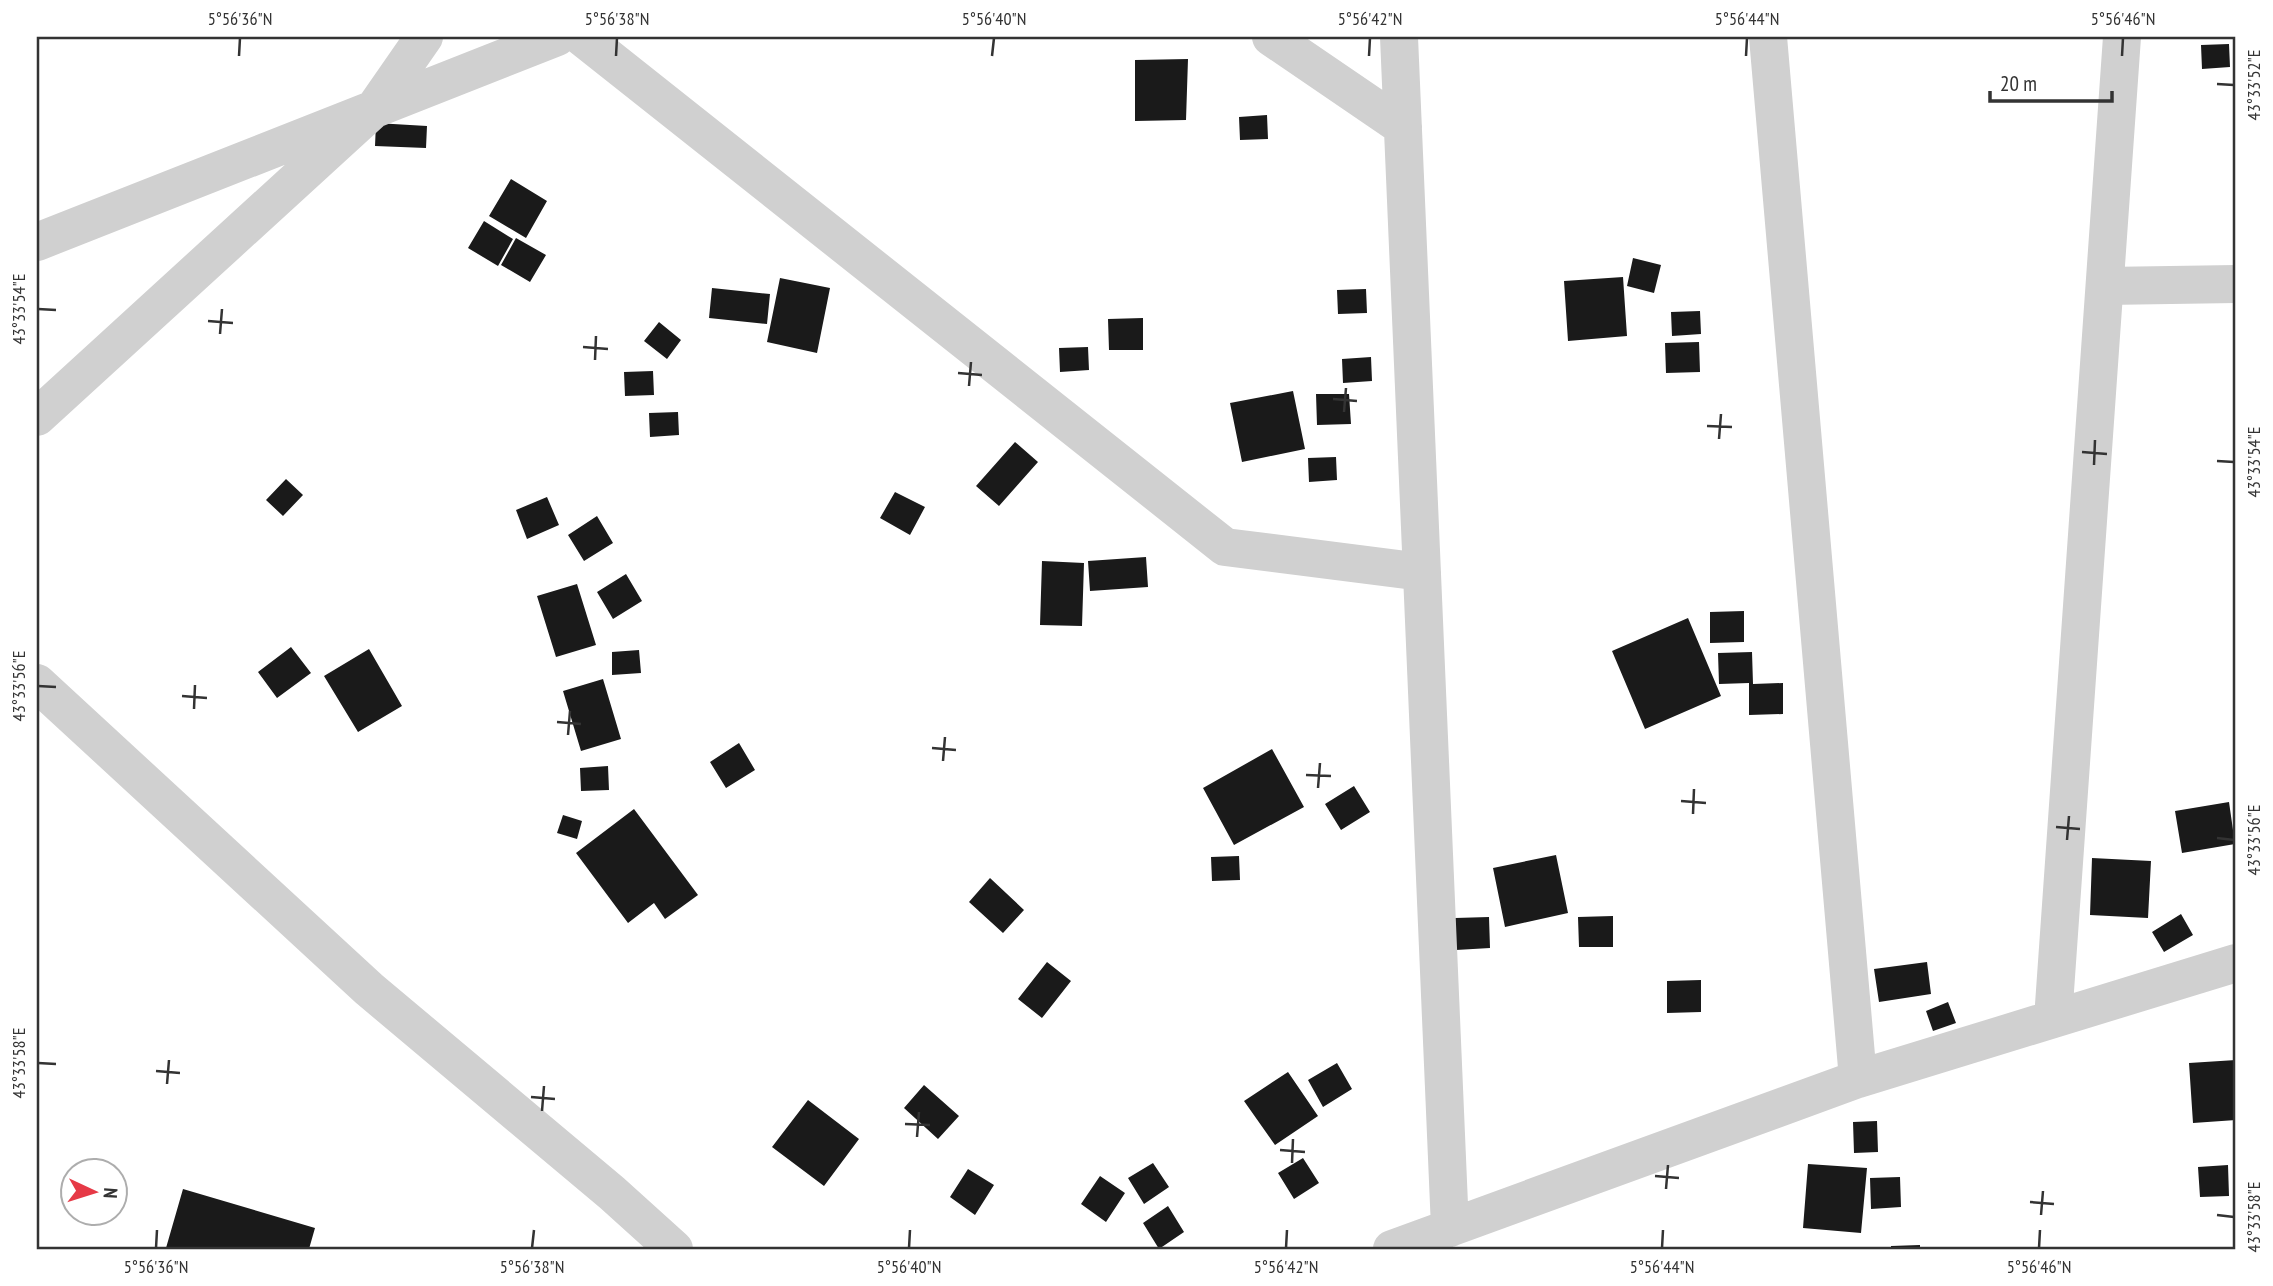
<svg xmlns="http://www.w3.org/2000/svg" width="2273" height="1286" font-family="'PT Sans Narrow',sans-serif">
<rect width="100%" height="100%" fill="#fff"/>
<path fill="#1a1a1a" d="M2229,44L2230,67L2202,69L2201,45Z
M1188,59L1186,120L1135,121V60Z
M1267,115L1268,139L1240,140L1239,117Z
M376,123L427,126L426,148L375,146Z
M511,179L547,201L526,238L489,216Z
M484,221L513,239L498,266L468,248Z
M516,238L546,255L530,282L501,265Z
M1633,258L1661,265L1654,293L1627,286Z
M1623,277L1627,336L1568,341L1564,281Z
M780,278L830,288L817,353L767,342Z
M712,288L770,294L767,324L709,318Z
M1366,289L1367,313L1338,314L1337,290Z
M1700,311L1701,334L1672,336L1671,312Z
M1143,318V350H1109L1108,319Z
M659,322L681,340L667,359L644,341Z
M1699,342L1700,372L1666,373L1665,343Z
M1088,347L1089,370L1060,372L1059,348Z
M1371,357L1372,381L1343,383L1342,359Z
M653,371L654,395L625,396L624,372Z
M1293,391L1305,449L1242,462L1230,403Z
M1316,394H1349L1351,424L1317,425Z
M678,412L679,435L650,437L649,413Z
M1015,442L1038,462L999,506L976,486Z
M1336,457L1337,480L1309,482L1308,458Z
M286,479L303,495L283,516L266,500Z
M895,492L925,507L910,535L880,518Z
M547,497L559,525L527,539L516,510Z
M597,516L613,543L584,561L568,535Z
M1146,557L1148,587L1090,591L1088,561Z
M1042,561L1084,563L1082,626L1040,625Z
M626,574L642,601L613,619L597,592Z
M577,584L596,645L556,657L537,596Z
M1744,611V642L1710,643V612Z
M1688,618L1721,696L1645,729L1612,651Z
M291,647L311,673L277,698L258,672Z
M369,649L402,706L358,732L324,676Z
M639,650L641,673L612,675V652Z
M1752,652L1753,684L1783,683V714L1749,715V683L1719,684L1718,653Z
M603,679L621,739L581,751L563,691Z
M739,743L755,770L726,788L710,762Z
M1272,749L1304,807L1234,845L1203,788Z
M608,766L609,790L581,791L580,768Z
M1354,786L1370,812L1341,830L1325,804Z
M2229,802L2235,844L2182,853L2175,811Z
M634,809L698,895L665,919L654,903L628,923L576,853Z
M563,815L582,821L577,839L557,833Z
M1556,855L1568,913L1505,927L1493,868Z
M1239,856L1240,880L1212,881L1211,857Z
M2092,858L2151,861L2148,918L2090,915Z
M990,878L1024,910L1003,933L969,902Z
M2181,914L2193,935L2164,952L2152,932Z
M1613,916V947H1579L1578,917Z
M1489,917L1490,948L1456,950L1455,918Z
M1047,962L1071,981L1042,1018L1018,999Z
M1927,962L1931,994L1879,1002L1874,969Z
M1701,980V1012L1667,1013V981Z
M1948,1002L1956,1023L1933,1031L1926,1011Z
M2236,1060V1120L2193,1123L2189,1063Z
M1337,1063L1352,1089L1323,1107L1308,1080Z
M1288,1072L1318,1116L1275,1145L1244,1101Z
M924,1085L959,1116L938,1139L904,1108Z
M808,1100L859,1139L824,1186L772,1147Z
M1877,1121L1878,1152L1854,1153L1853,1122Z
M1303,1158L1319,1183L1294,1199L1278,1173Z
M1153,1163L1169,1187L1144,1204L1128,1178Z
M1808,1164L1867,1168L1861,1233L1803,1228Z
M2228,1165L2229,1196L2200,1197L2198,1167Z
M968,1169L994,1185L975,1215L950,1197Z
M1100,1176L1125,1193L1106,1222L1081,1204Z
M1900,1177L1901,1207L1871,1209L1870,1178Z
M183,1189L315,1228L309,1249L166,1248Z
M1168,1206L1184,1232L1159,1249L1143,1223Z
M1920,1245V1249H1891V1246Z"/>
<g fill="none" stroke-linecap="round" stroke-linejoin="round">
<path stroke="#d0d0d0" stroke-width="38" d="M582,37L1225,547L1422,572
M1271,37L1403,127
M1399,37L1450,1228
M1768,37L1858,1079L2236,963
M37,242L557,37
M2105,286L2236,284
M37,417L374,109L424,37
M37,683L369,989L612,1193L674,1249
M2053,1019L2122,37
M1392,1249L1858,1079"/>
</g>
<path fill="none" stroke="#333" stroke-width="2.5" d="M239,56L240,38M616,56L617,38M992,56L994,38M1369,56L1370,38M1746,56L1747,38M2122,56L2123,38M2217,84L2234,85M38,309L56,310M208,321L233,323M220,334L222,309M583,347L608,349M595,360L596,336M958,373L982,375M969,386L971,362M1333,399L1357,401M1344,412L1346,388M1707,426L1732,427M1719,439L1721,414M2082,452L2107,454M2217,461L2234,462M2094,465L2095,440M38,686L56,687M182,696L207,698M194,709L195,685M557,722L581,724M568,735L570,711M932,748L956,750M943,761L945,737M1306,775L1331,776M1318,788L1320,763M1681,801L1706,803M1693,814L1694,789M2056,827L2080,829M2217,838L2234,840M2067,840L2069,816M38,1063L56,1064M156,1071L180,1073M167,1084L169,1060M531,1097L555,1099M542,1111L544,1086M905,1124L930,1125M917,1137L919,1112M1280,1150L1305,1152M1292,1163L1293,1139M1655,1176L1679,1178M1666,1189L1668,1165M2030,1202L2054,1204M2041,1215L2043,1191M2217,1215L2234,1217M156,1248L157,1230M532,1248L534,1230M909,1248L910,1230M1286,1248L1287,1230M1662,1248L1663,1230M2039,1248L2040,1230"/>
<rect width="2273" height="1286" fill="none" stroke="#ffffff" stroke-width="77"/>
<g transform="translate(94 1192) rotate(94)"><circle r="33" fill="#ffffff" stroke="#adadad" stroke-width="2"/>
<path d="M0-5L12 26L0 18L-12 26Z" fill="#e63946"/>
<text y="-10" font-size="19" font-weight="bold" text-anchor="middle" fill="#333333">N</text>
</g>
<path d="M1990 91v10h122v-10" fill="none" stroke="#333333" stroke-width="3.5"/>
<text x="2000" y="91" font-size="21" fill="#333333" stroke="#ffffff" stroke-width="5" paint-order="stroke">20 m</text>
<rect x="38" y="38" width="2196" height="1210" fill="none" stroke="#333" stroke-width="2.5"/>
<g font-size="18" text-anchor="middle" fill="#333">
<text x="240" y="25">5°56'36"N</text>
<text x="617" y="25">5°56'38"N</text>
<text x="994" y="25">5°56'40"N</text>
<text x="1370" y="25">5°56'42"N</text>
<text x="1747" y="25">5°56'44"N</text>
<text x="2123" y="25">5°56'46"N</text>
<text transform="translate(2254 85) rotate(-90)" y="6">43°33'52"E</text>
<text transform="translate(19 309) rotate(-90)" y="6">43°33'54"E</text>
<text transform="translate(2254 462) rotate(-90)" y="6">43°33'54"E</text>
<text transform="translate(19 686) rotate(-90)" y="6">43°33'56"E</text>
<text transform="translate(2254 840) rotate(-90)" y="6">43°33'56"E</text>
<text transform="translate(19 1063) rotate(-90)" y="6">43°33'58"E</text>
<text transform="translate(2254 1217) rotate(-90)" y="6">43°33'58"E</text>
<text x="156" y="1273">5°56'36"N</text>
<text x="532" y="1273">5°56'38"N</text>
<text x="909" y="1273">5°56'40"N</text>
<text x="1286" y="1273">5°56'42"N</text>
<text x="1662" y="1273">5°56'44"N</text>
<text x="2039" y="1273">5°56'46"N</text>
</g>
</svg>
